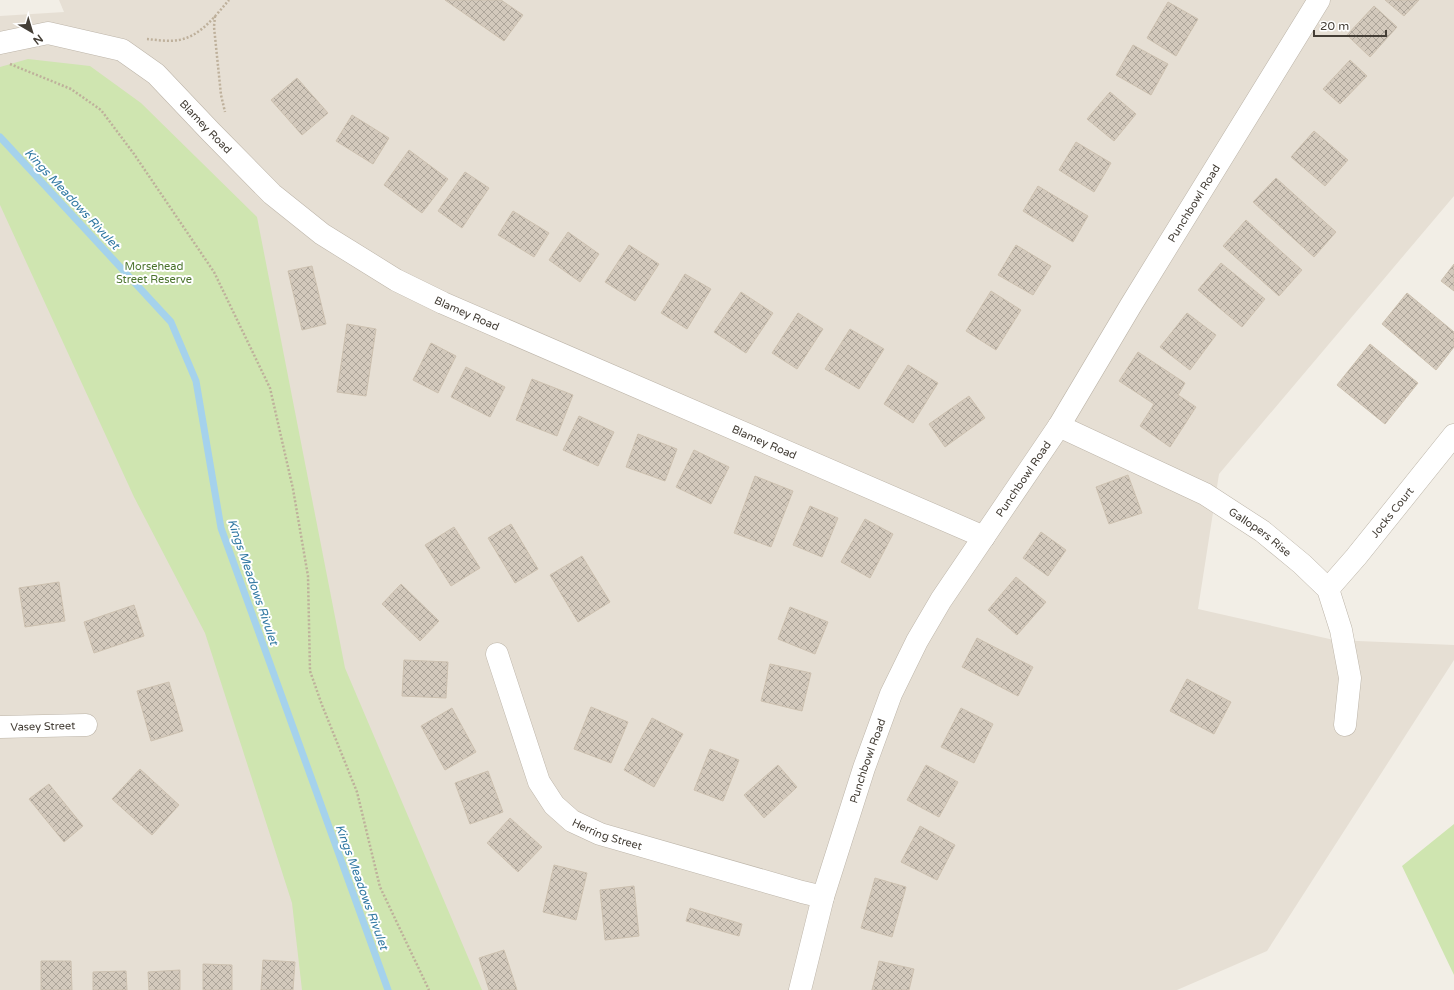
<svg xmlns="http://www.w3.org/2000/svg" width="1454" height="990" font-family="'Varela Round',sans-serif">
<defs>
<pattern id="building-cross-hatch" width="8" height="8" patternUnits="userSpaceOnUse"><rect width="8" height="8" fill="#d3c9bc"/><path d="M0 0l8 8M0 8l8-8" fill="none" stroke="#ada59a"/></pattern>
</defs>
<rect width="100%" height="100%" fill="#f2eee6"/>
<path fill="#e6dfd4" d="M59,0H1454V196L1219,474L1198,609L1334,640L1454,645V660L1267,951L1177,990H0V16L64,12Z"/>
<path fill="#cfe5b0" d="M28,59L90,66L141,103L257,217L345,668L482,990H302L292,903L205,633L134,497L0,205V67Z
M1454,824V975L1402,866Z"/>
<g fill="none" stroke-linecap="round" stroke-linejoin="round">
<path stroke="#a5d2ec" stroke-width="7" d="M0,137L171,322L196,381L221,528L388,990"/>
</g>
<path fill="url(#building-cross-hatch)" stroke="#cdc1b0" d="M445,0H501L523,15L504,41Z
M1385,0H1419L1404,16Z
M1168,2L1198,19L1176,56L1147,38Z
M1374,6L1397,27L1370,57L1347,35Z
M1133,45L1168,64L1151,95L1116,75Z
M1350,60L1367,76L1340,104L1323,89Z
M297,78L328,113L302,135L271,100Z
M1110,92L1136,114L1114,141L1087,119Z
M352,115L389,138L373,164L336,141Z
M1314,131L1348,160L1325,186L1291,157Z
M1076,142L1111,163L1094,192L1059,170Z
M409,150L448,179L422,213L384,185Z
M465,172L489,188L462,228L438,211Z
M1276,178L1336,232L1314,257L1253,202Z
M1038,186L1088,216L1073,242L1023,211Z
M513,211L549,233L534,257L498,235Z
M1246,220L1302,270L1279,296L1223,246Z
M568,232L599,254L580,282L549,260Z
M629,245L659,264L635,301L605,282Z
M1016,245L1051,266L1033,295L998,275Z
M1221,263L1265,299L1242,327L1198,290Z
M1454,264V291L1441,281Z
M312,266L326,324L302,330L288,271Z
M685,274L711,289L687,329L661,313Z
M991,291L1021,310L996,350L966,331Z
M741,292L773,313L746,353L714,332Z
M1407,293L1454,332V347L1436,370L1382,324Z
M798,313L823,329L797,369L772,353Z
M1187,313L1216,335L1190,370L1160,347Z
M347,324L376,329L366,396L337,392Z
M850,329L884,349L859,389L825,369Z
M431,343L456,356L438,393L413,380Z
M1370,344L1418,383L1385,424L1337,385Z
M1138,352L1185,383L1178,395L1196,407L1170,447L1140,426L1154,404L1119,381Z
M908,365L938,383L913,423L884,404Z
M466,367L505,387L490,417L451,397Z
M532,379L573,395L557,436L516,420Z
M969,396L985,418L945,447L929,424Z
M579,416L614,432L598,466L563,450Z
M638,434L677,449L665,481L626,467Z
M694,450L729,467L711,504L676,487Z
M1128,475L1142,513L1109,524L1096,487Z
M755,476L793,491L771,547L734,533Z
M810,506L838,518L822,557L793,545Z
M865,519L893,534L870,578L841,562Z
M511,524L538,569L515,583L488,538Z
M454,527L480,568L451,586L425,545Z
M1041,532L1066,550L1048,576L1023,558Z
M582,556L610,602L578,622L550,575Z
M1016,577L1046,602L1017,635L988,610Z
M59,582L65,621L25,627L19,588Z
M401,584L439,621L420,641L382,604Z
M134,605L144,636L94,653L84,622Z
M790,607L828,622L815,654L778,639Z
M977,638L1033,667L1018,696L962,667Z
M404,660L448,662L446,698L402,696Z
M770,664L811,673L802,711L761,701Z
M1187,679L1231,702L1214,734L1170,711Z
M169,682L183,731L151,741L137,691Z
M591,707L628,722L611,763L574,749Z
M452,708L476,752L445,770L421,726Z
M961,708L993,724L974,763L941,747Z
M652,718L683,734L654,787L624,770Z
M710,749L739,760L723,801L694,790Z
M778,765L797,787L764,818L744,795Z
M926,765L958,782L939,817L907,800Z
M140,769L179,805L152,835L112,799Z
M488,771L503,812L470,824L455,783Z
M49,784L83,826L64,842L29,799Z
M510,818L542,847L518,872L487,843Z
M920,826L955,845L937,880L901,862Z
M554,865L587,873L576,920L543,912Z
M875,878L906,887L892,937L861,928Z
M634,886L639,936L605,940L600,890Z
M690,908L742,924L739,936L686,921Z
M504,950L517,990H489L479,958Z
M263,960L295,962L293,990H261Z
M41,961H71L72,990H41Z
M879,961L914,969L909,990H872Z
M203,964L232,965V990H203Z
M180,970V990H149L148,972Z
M126,971L127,990H93V972Z"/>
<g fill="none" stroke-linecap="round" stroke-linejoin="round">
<defs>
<g id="minor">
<path id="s1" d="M0,43L48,33L122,50L156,74L210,131L272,194L322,234L396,280L443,303L984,537"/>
<path id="s2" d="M1059,426L1205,494L1262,531L1302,564L1328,589L1341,630L1350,678L1345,725"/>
<path id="s3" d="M1328,589L1356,557L1454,435"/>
<path id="s4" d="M497,654L539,782L554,805L572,821L600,834L802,892L823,897"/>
<path id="s5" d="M0,727L86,725"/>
</g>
<g id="tertiary">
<path id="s6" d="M800,990L823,897L864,768L891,694L917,641L941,600L1059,426L1131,305L1319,0"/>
</g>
</defs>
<use href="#minor" stroke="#bdb5a9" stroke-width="23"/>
<use href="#tertiary" stroke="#bdb5a9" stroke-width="23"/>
<path stroke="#beb09b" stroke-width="2.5" stroke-dasharray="2 2" stroke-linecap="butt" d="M215,16L214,27L221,95L225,112
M147,39C157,40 169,42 179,40C201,36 215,16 229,0
M10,64L71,89L101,110L134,154L214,272L270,388L293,489L308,576L310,671L322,705L357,792L380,887L429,990"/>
<use href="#minor" stroke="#fff" stroke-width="22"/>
<use href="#tertiary" stroke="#fff" stroke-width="22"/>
</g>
<g text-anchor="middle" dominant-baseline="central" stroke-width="4" stroke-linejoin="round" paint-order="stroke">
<g font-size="11" fill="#443e36" stroke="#fff">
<text stroke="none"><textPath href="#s1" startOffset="239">Blamey Road</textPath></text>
<text stroke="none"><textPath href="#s6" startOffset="887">Punchbowl Road</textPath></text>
<text stroke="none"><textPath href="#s1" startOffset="563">Blamey Road</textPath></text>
<text stroke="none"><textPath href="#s1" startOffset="887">Blamey Road</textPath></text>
<text stroke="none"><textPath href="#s6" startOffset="563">Punchbowl Road</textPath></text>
<text stroke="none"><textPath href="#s3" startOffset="100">Jocks Court</textPath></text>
<text stroke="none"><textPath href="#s2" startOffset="228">Gallopers Rise</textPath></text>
<text stroke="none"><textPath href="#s5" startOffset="43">Vasey Street</textPath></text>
<text stroke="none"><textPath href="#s6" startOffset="239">Punchbowl Road</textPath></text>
<text stroke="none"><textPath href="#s4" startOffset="224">Herring Street</textPath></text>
</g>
<g font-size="11" fill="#4a732c" stroke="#fff">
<text x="154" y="266">Morsehead<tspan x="154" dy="13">Street Reserve</tspan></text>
</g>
<g font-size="12" font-style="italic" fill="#3279a3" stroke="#fff">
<text transform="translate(72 199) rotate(47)">Kings Meadows Rivulet</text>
<text transform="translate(253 582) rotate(71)">Kings Meadows Rivulet</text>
<text transform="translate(362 887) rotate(70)">Kings Meadows Rivulet</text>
</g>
</g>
<g transform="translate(32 32) rotate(142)" stroke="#ffffff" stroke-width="3" paint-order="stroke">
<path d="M0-3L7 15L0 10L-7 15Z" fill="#443e36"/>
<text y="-6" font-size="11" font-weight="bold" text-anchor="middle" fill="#443e36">N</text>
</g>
<path d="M1314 30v6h72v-6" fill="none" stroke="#443e36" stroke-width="2"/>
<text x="1320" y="30" font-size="12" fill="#443e36" stroke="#ffffff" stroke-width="3" paint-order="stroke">20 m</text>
</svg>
